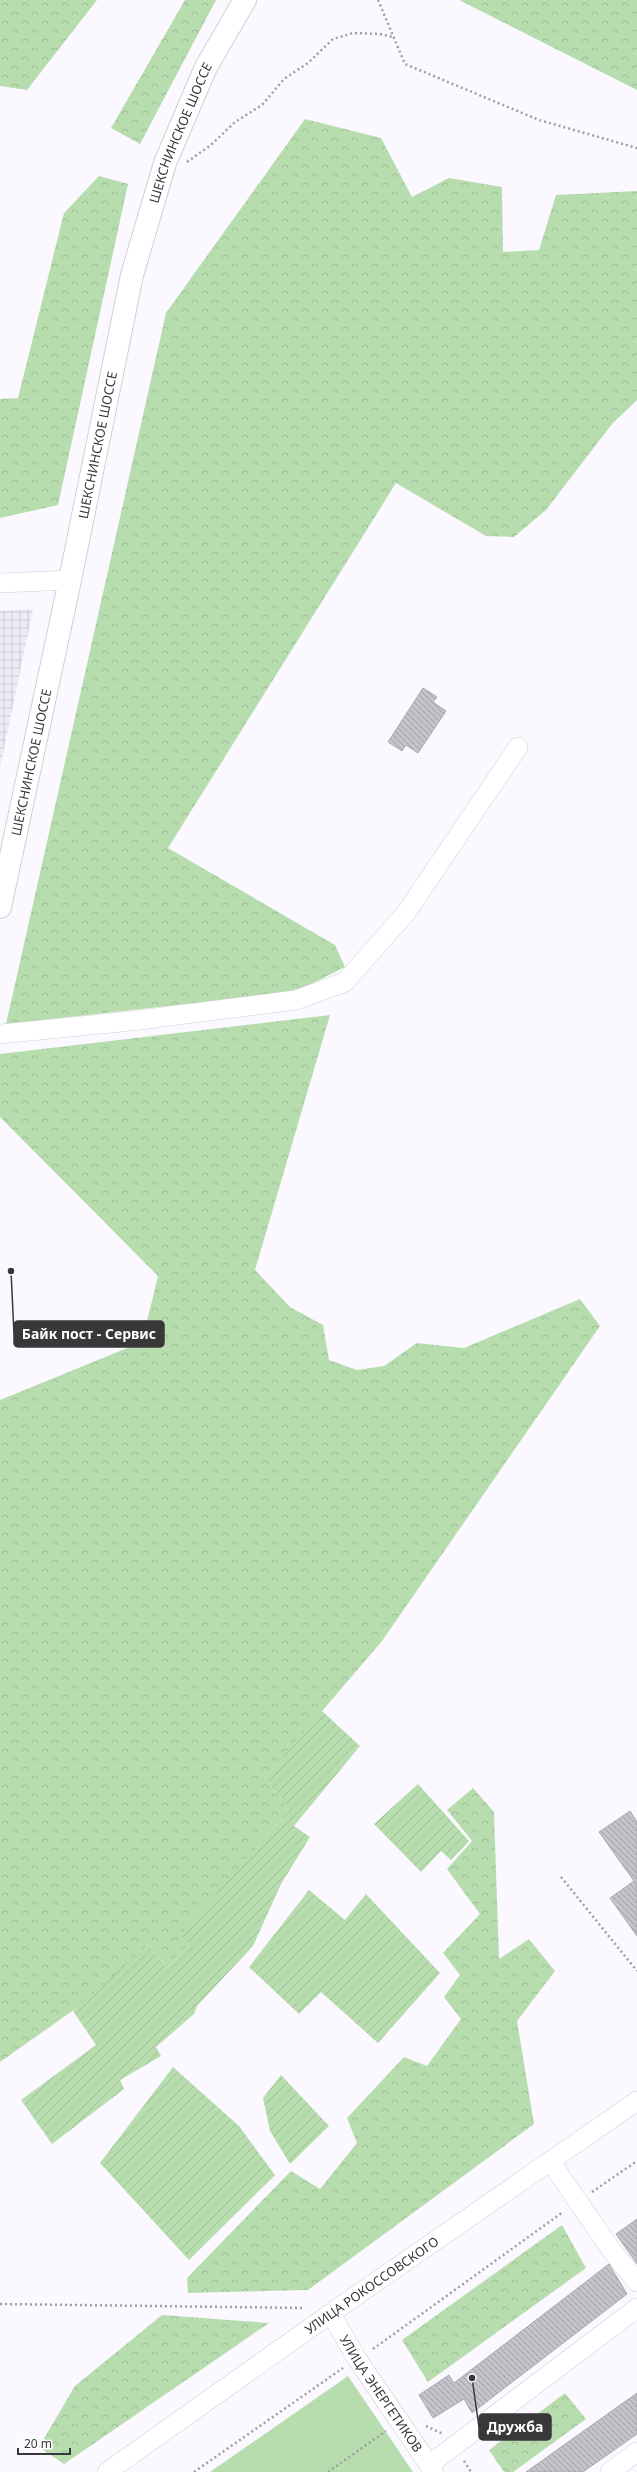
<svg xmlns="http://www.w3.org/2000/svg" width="637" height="2472" font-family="'Noto Sans',sans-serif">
<defs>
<pattern id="industrial-grid" width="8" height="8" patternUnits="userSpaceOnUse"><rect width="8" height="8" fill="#eeeaf7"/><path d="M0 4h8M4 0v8" fill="none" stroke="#cdc9d4"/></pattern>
<pattern id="forest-crowns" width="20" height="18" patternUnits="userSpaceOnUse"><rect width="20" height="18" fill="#b7ddae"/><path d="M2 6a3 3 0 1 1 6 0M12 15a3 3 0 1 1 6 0" fill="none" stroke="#9ebe96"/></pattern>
<pattern id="garden-furrows" width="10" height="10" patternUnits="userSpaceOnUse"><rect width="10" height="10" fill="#b7ddae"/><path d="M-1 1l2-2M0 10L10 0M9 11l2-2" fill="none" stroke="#9ebe96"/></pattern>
<pattern id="building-back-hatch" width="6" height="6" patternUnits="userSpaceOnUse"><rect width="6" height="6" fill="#c4c3c9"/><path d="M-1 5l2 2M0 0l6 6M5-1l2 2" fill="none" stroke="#a09fa4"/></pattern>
</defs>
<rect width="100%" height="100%" fill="#fbf9ff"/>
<path fill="url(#industrial-grid)" d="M33,609L0,768V611Z"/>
<path fill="#b7ddae" d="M348,2376L413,2472H210Z"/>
<path fill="url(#forest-crowns)" d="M0,0H97L27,90L0,86Z
M185,0H216L140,144L111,128Z
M459,0H637V90Z
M305,119L381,138L412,197L449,178L502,187L503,252L539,250L556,195L637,191V400L612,424L546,510L514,537L486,536L396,483L168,848L335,945L345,967L295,992L6,1024L166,313Z
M99,176L128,184L58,505L0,518V399L18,398L64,213Z
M330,1015L255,1270L290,1307L323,1325L329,1360L357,1370L384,1366L417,1343L464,1348L580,1299L600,1326L382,1641L265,1778L289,1810L181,1935L189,1944L167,1967L148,1945L85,2002L0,2062V1400L142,1342L158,1276L0,1117V1054Z
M473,1788L494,1812L499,1959L529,1939L555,1971L517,2021L534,2124L308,2290L188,2293L187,2278L291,2171L320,2189L357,2143L347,2118L404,2057L427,2066L461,2019L444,1997L460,1975L443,1953L480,1914L447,1869L472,1841L447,1810Z
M562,2225L586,2268L428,2382L402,2340Z
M162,2315L269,2323L64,2464L39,2447L75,2386Z
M565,2393L586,2419L513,2472H504L489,2450Z"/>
<path fill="url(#garden-furrows)" d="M322,1711L360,1746L294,1826L310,1837L281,1884L253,1946L197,2006L194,2014L156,2047L161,2056L120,2080L124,2089L52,2144L21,2100L96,2045L73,2011L148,1945L167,1967L189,1944L180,1935L289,1810L265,1778Z
M418,1784L469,1841L451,1860L441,1851L421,1872L374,1824Z
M309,1890L345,1920L366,1894L440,1973L378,2043L321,1992L299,2014L249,1967Z
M173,2067L239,2126L275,2175L189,2260L100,2163Z
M281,2075L329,2126L290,2164L270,2131L263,2098Z"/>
<path fill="url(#building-back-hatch)" stroke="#abaab0" d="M423,688L437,697L433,702L446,711L418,753L406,745L402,751L388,742Z
M630,1811L637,1822V1936L610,1898L634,1881L599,1832Z
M637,2219V2264L616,2234Z
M609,2264L627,2294L472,2413L464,2399L433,2418L419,2395L449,2375L454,2383Z
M637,2393V2434L583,2472H526Z"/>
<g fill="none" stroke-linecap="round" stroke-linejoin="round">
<defs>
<g id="minor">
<path d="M0,583L70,580"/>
<path d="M0,1034L131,1021L296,1000L345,982L406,913L518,747"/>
<path d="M550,2161L612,2251L637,2282"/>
<path id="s1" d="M331,2314L357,2359L434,2472"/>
<path d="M429,2465L637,2308"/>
<path id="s2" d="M107,2472L344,2304L637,2101"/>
<path d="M610,2472L637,2452"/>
</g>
<g id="major">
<path id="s3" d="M0,907L70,580L132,275L165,163L206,67L245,0"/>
</g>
</defs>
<use href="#minor" stroke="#d1cfd5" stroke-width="20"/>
<use href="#major" stroke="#d1cfd5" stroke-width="24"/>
<path stroke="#9f9ea2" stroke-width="2.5" stroke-dasharray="2 3" stroke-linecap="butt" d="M378,0L405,64L539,120L637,148
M187,162L211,145L235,122L262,105L284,79L308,63L333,39L353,33L380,34L393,37
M561,1877L637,1971
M592,2192L637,2161
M0,2304L305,2308
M373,2349L563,2212
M426,2426L443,2434
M464,2461L471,2472
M194,2472L343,2368
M328,2472L386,2431"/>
<use href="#minor" stroke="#fff" stroke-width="19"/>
<use href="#major" stroke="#fff" stroke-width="22"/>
</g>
<g text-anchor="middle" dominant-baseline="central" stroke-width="3.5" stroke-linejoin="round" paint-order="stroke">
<g font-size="13" fill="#38383a" stroke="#fff">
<text stroke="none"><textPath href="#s3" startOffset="796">ШЕКСНИНСКОЕ ШОССЕ</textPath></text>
<text stroke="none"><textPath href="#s3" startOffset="472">ШЕКСНИНСКОЕ ШОССЕ</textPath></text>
<text stroke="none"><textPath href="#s3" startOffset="148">ШЕКСНИНСКОЕ ШОССЕ</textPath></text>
<text stroke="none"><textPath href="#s2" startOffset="324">УЛИЦА РОКОССОВСКОГО</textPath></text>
<text stroke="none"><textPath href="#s1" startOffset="94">УЛИЦА ЭНЕРГЕТИКОВ</textPath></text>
</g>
</g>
<path fill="none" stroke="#38383a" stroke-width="1.5" d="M11 1271L14 1334M472 2378L479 2427"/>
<g fill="#38383a" stroke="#fff" stroke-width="1.5">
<circle cx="11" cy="1271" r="4"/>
<circle cx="472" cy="2378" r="4"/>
</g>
<g fill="#38383a" stroke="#38383a" stroke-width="1.5">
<rect x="14" y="1321" width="150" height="26" rx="4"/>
<rect x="479" y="2414" width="72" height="26" rx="4"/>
</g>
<g font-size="14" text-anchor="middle" font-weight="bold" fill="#fff">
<text x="89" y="1339">Байк пост - Сервис</text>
<text x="515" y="2432">Дружба</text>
</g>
<path d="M18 2448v6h52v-6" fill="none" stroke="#38383a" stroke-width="2"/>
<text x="24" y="2448" font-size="12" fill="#38383a" stroke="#ffffff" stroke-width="3" paint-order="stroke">20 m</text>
</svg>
